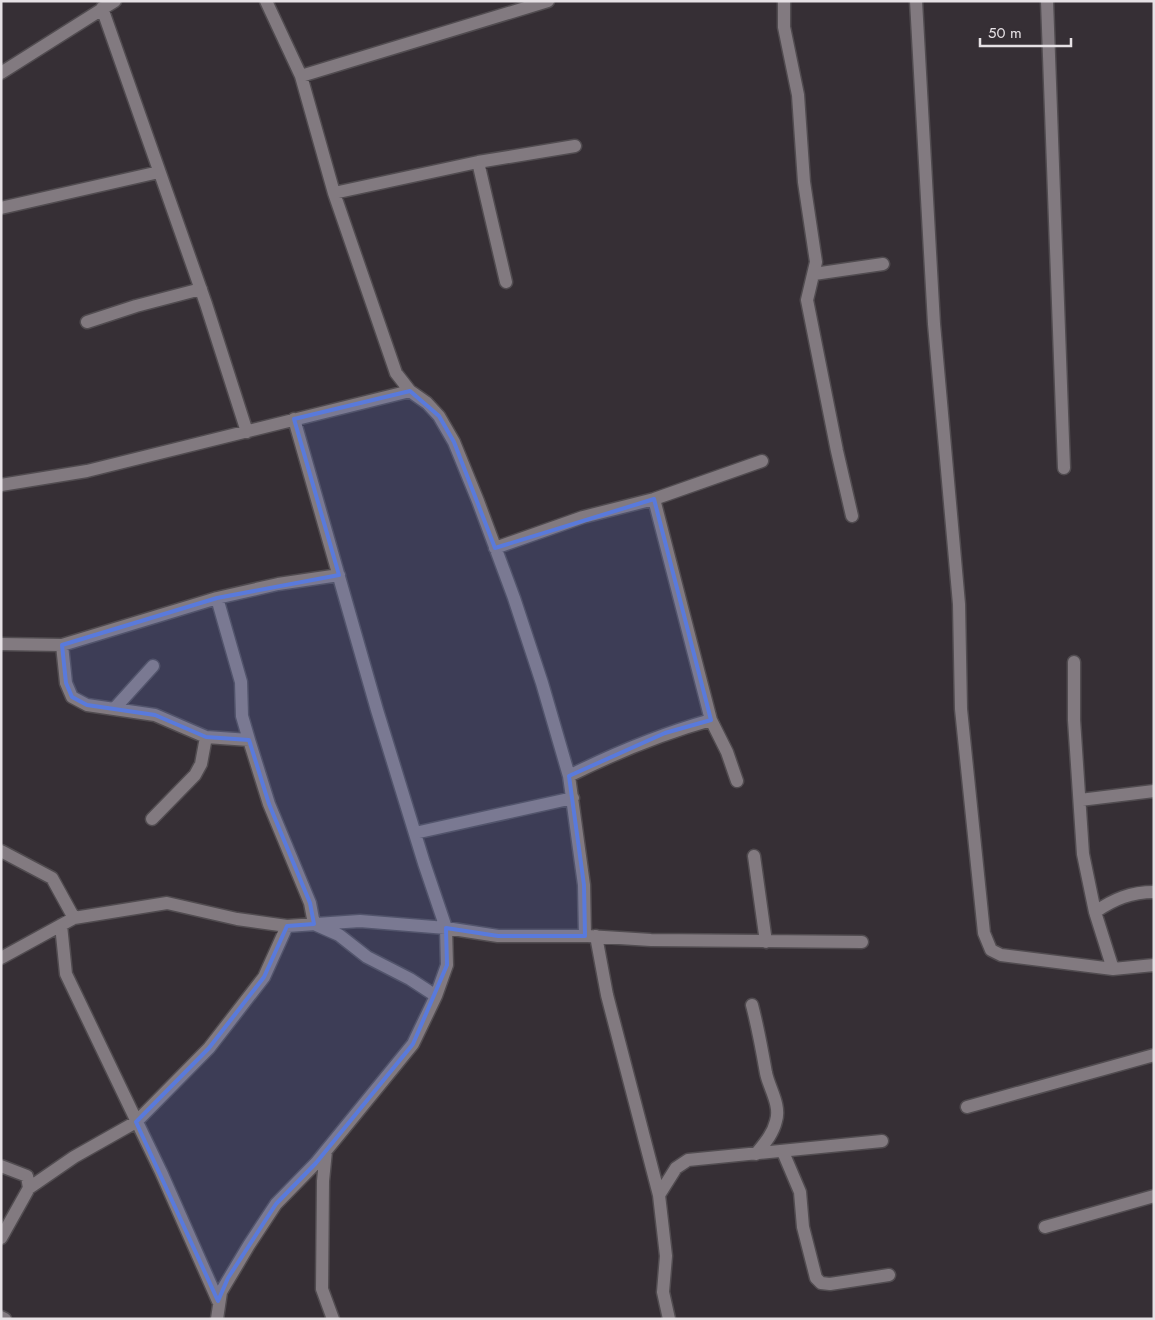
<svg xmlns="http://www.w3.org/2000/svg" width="1155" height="1320" font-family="Jost,sans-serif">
<rect width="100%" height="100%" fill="#362f35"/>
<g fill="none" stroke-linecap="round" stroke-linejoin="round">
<defs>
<path id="minor" d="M784,1V27L798,95L804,182L816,262L807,300L837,451L852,516
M916,1L934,324L959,604L961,709L984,933L991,950L1001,955L1113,969L1154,965
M1047,1L1064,468
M102,8L206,304L247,432
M1,73L115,1
M301,76L548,1
M478,162L506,282
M334,193L478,162L575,146
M1,208L159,172
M814,274L883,264
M87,322L136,306L201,289
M1,485L87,471L410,391
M654,499L711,720L727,752L737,781
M495,548L583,517L654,499L762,461
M217,598L241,682L242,716L249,740L269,804L310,903L314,924L339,935L367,957L410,979L436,996
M1,644L62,645L217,598L278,584L339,575
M62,645L66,683L72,697L87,705L155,715L206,737L249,740
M1074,662V720L1083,854L1095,912L1113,969
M114,709L153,666
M569,776C615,753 661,734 711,720
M1080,800L1154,791
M152,819L195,775L201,764L206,737
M415,833L573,798
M1,851L52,878L74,918
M754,856L766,942
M1095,912C1114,899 1131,892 1154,892
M61,925L66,974L161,1172L218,1301
M588,936L651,940L862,942
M596,936L607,995L659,1195L666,1256L663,1292L669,1319
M1,958L74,918L167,903L237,919L287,926L360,921L446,928L498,936H585L584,885L569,776L542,683L514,598L478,501L454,442L439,416L427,403L410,391L396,373L334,193L301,76L266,1
M752,1005C758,1028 762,1050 766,1073C769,1088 781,1105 776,1121C773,1134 764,1144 756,1154
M967,1107L1154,1055
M326,1151L323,1181L322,1289L333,1319
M783,1152L800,1192L803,1227L816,1278L821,1283L830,1284L889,1275
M1,1166L27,1176L29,1188
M659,1195L676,1168L688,1160L882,1141
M1045,1227L1154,1196
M1,1238L29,1188L74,1157L136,1122L209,1048L264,977L287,926
M1,1317L5,1319
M217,1319L221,1292L249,1245L276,1204L316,1163L413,1044L436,996L447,965L446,928L424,863L377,710L294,419"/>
</defs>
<use href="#minor" stroke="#514c50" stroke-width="15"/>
<use href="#minor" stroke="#827a80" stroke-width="12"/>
</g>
<path fill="#597adc" fill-opacity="0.2" stroke="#597adc" stroke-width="4" stroke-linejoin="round" d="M410,391L439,416L454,442L495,548L654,499L711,720L665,733L569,776L584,885L585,936H498L446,928L447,965L413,1044L316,1163L276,1204L228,1278L218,1301L136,1122L209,1048L264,977L287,926L314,924L310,903L269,804L249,740L206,737L155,715L87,705L72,697L66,683L62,645L217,598L339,575L294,419Z"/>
<rect width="1155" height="1320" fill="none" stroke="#e6e1e5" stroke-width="5"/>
<path d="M980 38v8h91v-8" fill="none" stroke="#e6e1e5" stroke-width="2.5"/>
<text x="988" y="38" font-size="15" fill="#e6e1e5" stroke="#362f35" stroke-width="4" paint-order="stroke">50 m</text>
</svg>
